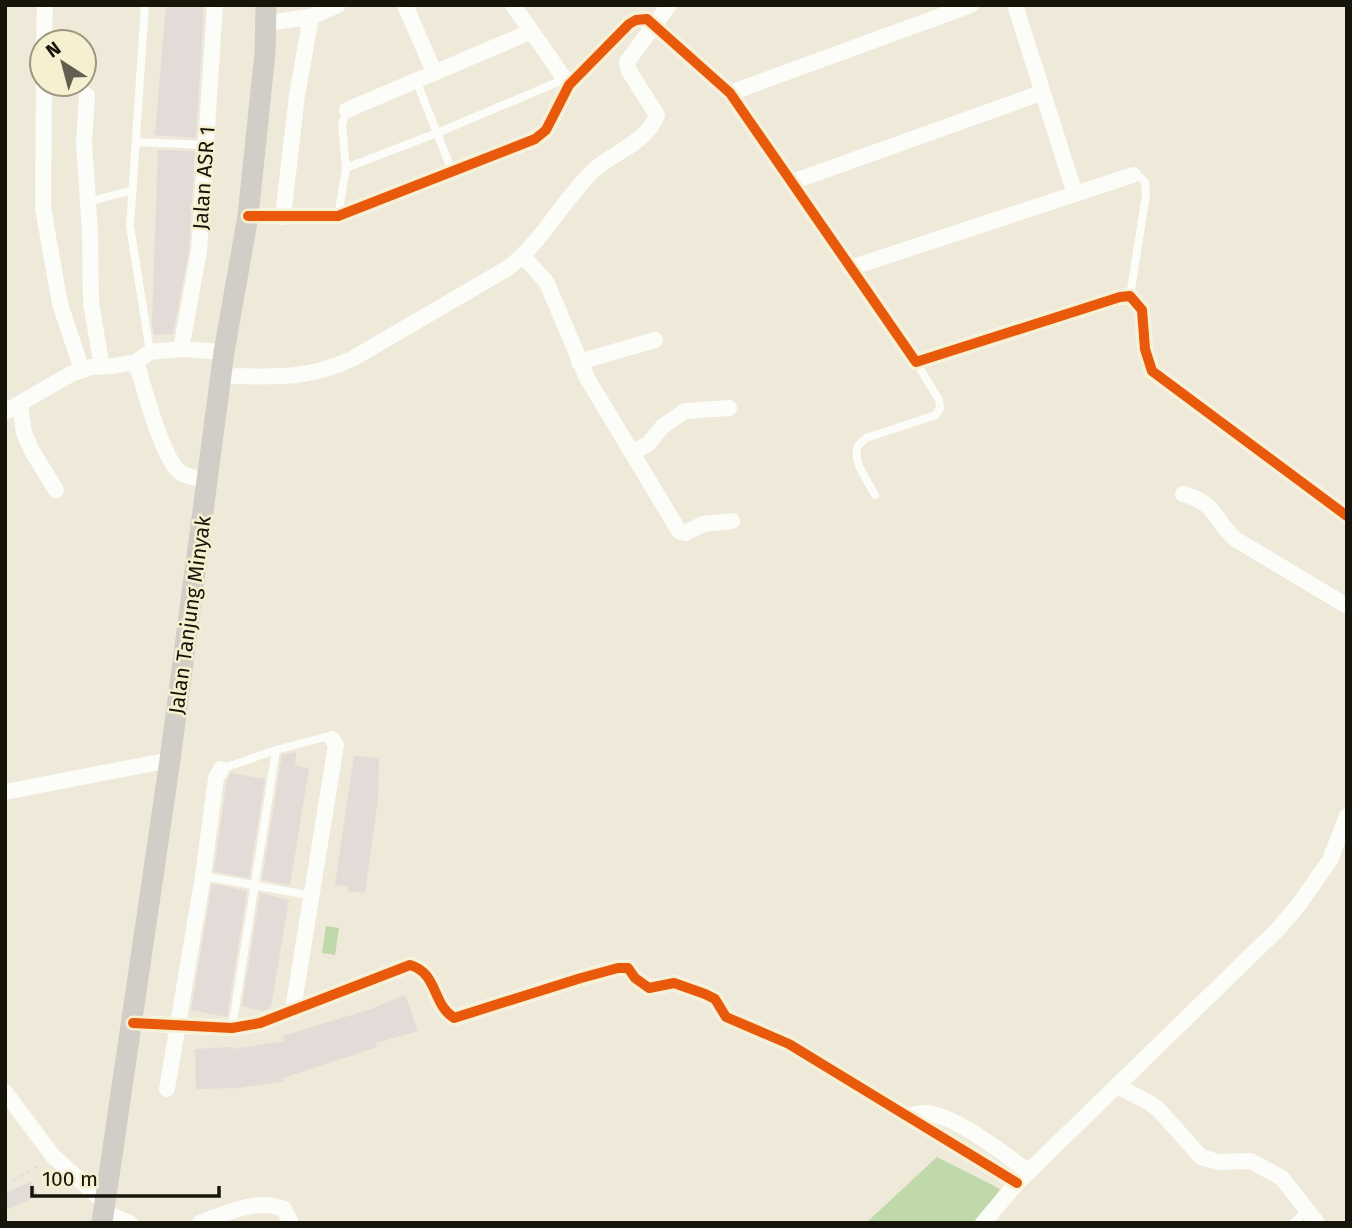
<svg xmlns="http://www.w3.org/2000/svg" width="1352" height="1228" font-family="'Fira Sans',sans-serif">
<rect width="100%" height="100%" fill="#eee9d8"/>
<path fill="#c0d9aa" d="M326,926L339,928L335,955L322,953Z
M937,1157L1000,1189L977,1223H866Z"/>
<path fill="#e2dbd7" d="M166,5H204L196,138L155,135Z
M158,150L195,151L189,250L173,334L154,335L152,324Z
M296,752L295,765L309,768L290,885L262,880L282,755Z
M354,755L379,759L378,799L365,893L348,891V886L335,885Z
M231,773L265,779L249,878L214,871L227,779Z
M212,884L247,891L227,1017L191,1010Z
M260,893L289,900L271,1007L262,1011L242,1006Z
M405,995L418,1031L376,1043L377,1047L283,1078L284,1081L239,1088L196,1089L195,1049L232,1047L233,1049L284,1041L283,1036L371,1009Z
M32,1181L38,1196L5,1210V1193Z"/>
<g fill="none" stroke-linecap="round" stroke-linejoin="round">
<path stroke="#dfddd8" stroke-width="2.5" stroke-dasharray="3.5 5" stroke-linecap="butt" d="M5,1185L42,1164"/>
<path stroke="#fcfcf9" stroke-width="8" d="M145,5L130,226L150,352
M416,80L452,171
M136,142L207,145
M346,168L437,133L565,79
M88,202L133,190
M338,216L346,168L342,124L347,110
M1130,296L1146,195L1145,182L1140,177L1133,175
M875,495C869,483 851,460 858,446C860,443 864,440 866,438L936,415L940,408L939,400L916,362
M221,769L276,750L325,737L332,739
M203,876L313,896
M232,1028L276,750
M1293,1223L1307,1211"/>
<path stroke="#fcfcf9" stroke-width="16" d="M405,5L434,72
M513,5L569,85
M1015,5L1075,194
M266,23L311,17L338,5
M44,42L45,5
M44,84L43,208L60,304L82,370
M730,93L971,5
M87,95L84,142L90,233L91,303L102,367
M347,110L530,32
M792,182L1041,93
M248,216H338L535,139L546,130L569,85L629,24L636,20L647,19L730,93L916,362L1120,297L1130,296L1142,310L1145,349L1152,371L1347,516
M283,217L297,95L311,17
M523,256L547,283L587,378L679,531L685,533L703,524L732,521
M850,268L1133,175
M181,349L199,251L215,5
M136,362C144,386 162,460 181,473C188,477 200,479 207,481
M579,362L655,340
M221,376C273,376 303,381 352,359L508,268C543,241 562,201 593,171C613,152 647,143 657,115L629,71L627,62L669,5
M20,405L24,433L32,451L56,490
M5,412L71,374L91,367L114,366L136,362L150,352L181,349L224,352
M632,453L648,444L663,426L685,411L729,408
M1183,494C1218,504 1212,518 1235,539L1347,606
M5,792L170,760
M293,1009L336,745L332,739
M133,1023L232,1028L260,1023L410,965C438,973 432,1004 454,1018L581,978L618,968H628L635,978L649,988L674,983L705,994L715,999L726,1017L789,1044L1017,1183
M1117,1086L1148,1102L1159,1110L1201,1157L1218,1162L1251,1161L1282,1178L1317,1223
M167,1089L203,876L216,778L221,769
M5,1092L53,1156L104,1202
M908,1116C913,1115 919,1113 925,1113C952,1113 1006,1155 1029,1172
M104,1212L130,1223
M200,1223C224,1214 258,1197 284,1209L291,1223
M983,1223L1017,1183L1279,928L1300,903L1330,860L1347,816"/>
<path stroke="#d1cec8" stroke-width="21" d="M102,1223L170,760L224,352L248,216L265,53L266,5"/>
<defs>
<path id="cycleway" d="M248,216H338L535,139L546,130L569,85L629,24L636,20L647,19L730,93L916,362L1120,297L1130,296L1142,310L1145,349L1152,371L1347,516
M133,1023L232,1028L260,1023L410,965C438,973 432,1004 454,1018L581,978L618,968H628L635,978L649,988L674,983L705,994L715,999L726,1017L789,1044L1017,1183"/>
</defs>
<use href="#cycleway" stroke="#f6efd0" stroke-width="15"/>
<use href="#cycleway" stroke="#e8590c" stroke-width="10"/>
</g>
<g text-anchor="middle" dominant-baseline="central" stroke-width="5" stroke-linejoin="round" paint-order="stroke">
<g font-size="21" fill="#17140a" stroke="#f6efd0">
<text transform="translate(204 178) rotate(-86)">Jalan ASR 1</text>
<text transform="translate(190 615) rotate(-82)">Jalan Tanjung Minyak</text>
</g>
</g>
<rect width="1352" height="1228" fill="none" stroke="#17140a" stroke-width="14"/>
<g transform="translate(63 63) rotate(324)"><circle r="33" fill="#f6efd0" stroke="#9d9781" stroke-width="2"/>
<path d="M0-5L12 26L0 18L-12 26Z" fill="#625f52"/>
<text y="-10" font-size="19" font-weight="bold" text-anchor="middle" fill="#17140a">N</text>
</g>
<path d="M32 1186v10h187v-10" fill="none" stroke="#17140a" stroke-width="3.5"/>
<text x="42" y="1186" font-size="21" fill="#17140a" stroke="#f6efd0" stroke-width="5" paint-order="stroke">100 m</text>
</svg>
